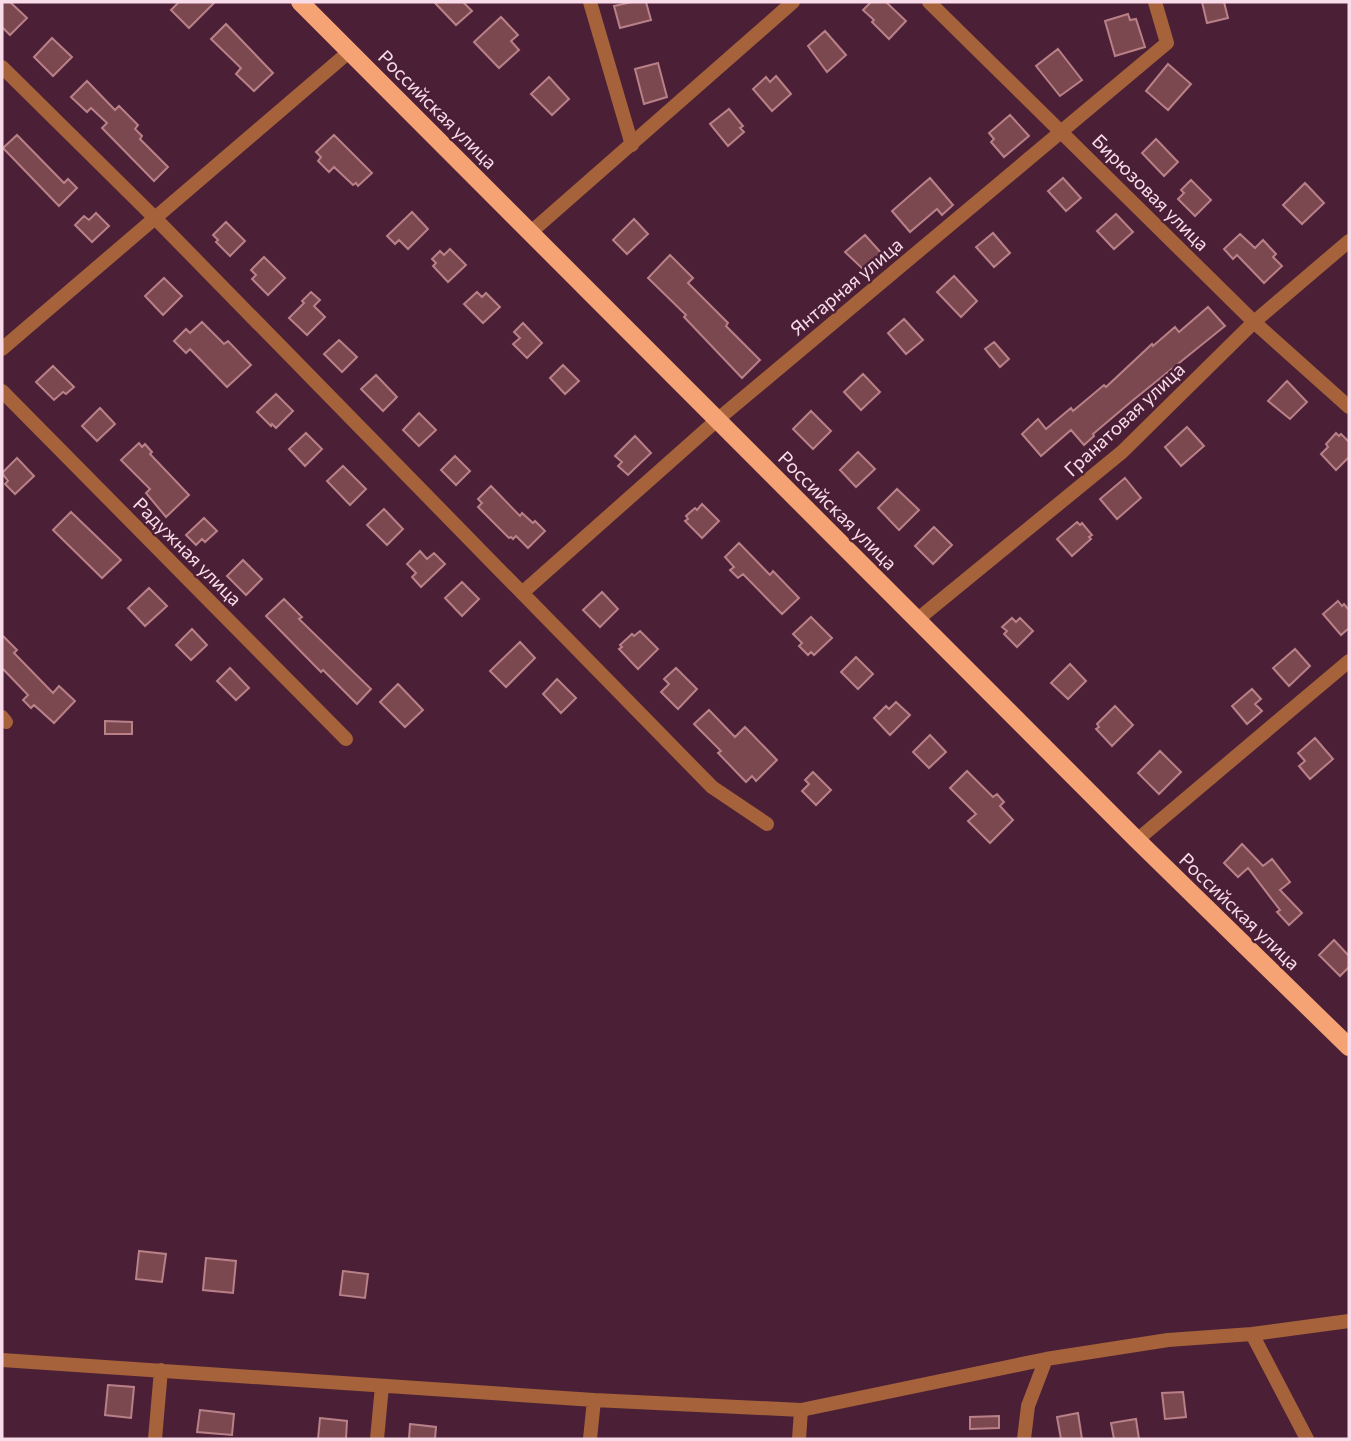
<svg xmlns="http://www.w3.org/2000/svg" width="1351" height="1441" font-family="Commissioner,sans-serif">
<rect width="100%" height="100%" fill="#4b2036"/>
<path fill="#7b4850" stroke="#b98088" stroke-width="2" d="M2,2H10L27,18L10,35L2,27Z
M179,2H215L189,28L171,10Z
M434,2H463L472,11L456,25Z
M632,2H646L651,20L620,28L614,6Z
M871,2H886L906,21L889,39L872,22L874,20L863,10Z
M1202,2H1224L1228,18L1207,23Z
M1128,14L1130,20L1136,19L1145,47L1115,56L1105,21Z
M501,17L518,35L511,41L519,50L499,68L474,42Z
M226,24L273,73L254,91L236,74L241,68L211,39Z
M825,31L846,55L827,72L808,46Z
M52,38L72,57L53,76L34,57Z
M1058,49L1082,80L1060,96L1036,66Z
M658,63L667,97L644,104L635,69Z
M1168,64L1191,84L1168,110L1146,91Z
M776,76L791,94L772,111L753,89L766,77L770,82Z
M549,77L569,99L552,115L531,94Z
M87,81L115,110L119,106L138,125L135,129L142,136L140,139L168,167L154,181L102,128L107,123L91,108L87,112L71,97Z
M729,109L743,126L740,128L744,132L728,146L710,124Z
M1010,115L1029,136L1004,157L991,142L994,139L989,133Z
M17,135L64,183L68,179L77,188L59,206L3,148Z
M334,135L372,173L358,186L356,183L353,185L334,167L329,172L318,161L321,157L316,152Z
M1156,139L1178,162L1164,176L1142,153Z
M930,178L953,205L942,215L937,209L910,232L892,211Z
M1063,178L1081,198L1066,211L1048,191Z
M1191,180L1211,200L1195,216L1178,199L1184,193L1181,190Z
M1305,183L1324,203L1302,224L1283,205Z
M412,212L428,229L408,249L399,240L395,244L387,236Z
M96,213L109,226L92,242L75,225L84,216L89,220Z
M1116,214L1133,232L1114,249L1097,231Z
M634,219L648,234L627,254L613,240Z
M226,222L245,241L230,256L216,242L218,240L213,235Z
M993,233L1010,253L994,267L976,247Z
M1240,234L1255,248L1263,240L1276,254L1273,257L1282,266L1264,283L1237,255L1233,259L1224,249Z
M865,235L883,255L865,271L845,252Z
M450,249L466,265L448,282L433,266L436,263L432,259L440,251L444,255Z
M670,255L693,278L688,283L728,323L726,326L760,360L742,378L684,317L686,315L648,278Z
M264,257L285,278L268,295L252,279L256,275L251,270Z
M954,276L977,301L961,317L937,292Z
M164,278L182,296L163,315L145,296Z
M311,292L320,300L314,306L325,317L307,335L289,318L304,303L302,301Z
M477,292L482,297L486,293L500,307L483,323L464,304Z
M1208,307L1225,326L1132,401L1093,434L1094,436L1084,445L1071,430L1041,456L1022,434L1038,419L1046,429L1071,408L1073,411L1104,385L1106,387L1152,344L1153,346L1175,327L1179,332Z
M904,319L923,340L906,354L888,333Z
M202,322L224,344L228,341L251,365L227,387L190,349L186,353L174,341L186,329L190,333Z
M523,323L542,343L527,358L513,344L520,338L514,332Z
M339,340L357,357L342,372L324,354Z
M994,342L1009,359L1000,367L985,349Z
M563,365L579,381L565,394L550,378Z
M53,366L74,387L66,394L63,392L54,400L36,382Z
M863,374L880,392L861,410L844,392Z
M376,375L397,397L383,411L361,389Z
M1287,381L1307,402L1290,419L1268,401Z
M276,394L293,411L276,428L272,424L271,426L257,412Z
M100,408L115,424L97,441L82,426Z
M811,411L831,431L813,449L793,429Z
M419,413L436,430L419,446L403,430Z
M1187,427L1204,446L1181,466L1165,447Z
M306,433L322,449L305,466L289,449Z
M1336,433L1339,436L1341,434L1349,442V457L1336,470L1321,454L1328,447L1326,444Z
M635,436L651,453L628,475L618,466L622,462L615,456Z
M139,443L142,447L145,444L152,452L150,454L189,495L166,517L146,493L150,489L121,460Z
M858,452L875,469L856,487L840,470Z
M455,456L470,471L456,485L441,470Z
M17,458L34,476L15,494L5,484L8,481L2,473Z
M343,466L366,489L350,505L327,481Z
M1125,478L1141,498L1117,519L1100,499Z
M491,486L520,516L522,513L533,523L535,521L545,531L528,548L516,536L513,539L511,537L509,538L478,507L482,503L478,499Z
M897,489L919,510L899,530L878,508Z
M702,504L719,521L702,538L685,521L688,519L686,516L695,508L697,510Z
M384,509L403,529L387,545L367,525Z
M71,512L121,560L102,578L53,530Z
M204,518L217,531L205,542L202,539L196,545L186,535Z
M1077,522L1080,525L1082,523L1092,535L1089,537L1091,539L1072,556L1057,539Z
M934,527L952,545L933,564L915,546Z
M739,543L770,575L773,571L799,598L782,614L743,574L738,578L730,570L734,567L725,557Z
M420,551L427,559L434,553L445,564L421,587L412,577L416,573L407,564Z
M243,560L262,579L246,595L227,576Z
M462,582L479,599L462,616L445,598Z
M149,588L167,606L145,626L128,608Z
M602,592L618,609L600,627L583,610Z
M284,599L302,617L299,619L371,689L357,704L323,670L321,672L266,616Z
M1338,601L1342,606L1344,604L1349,610V628L1341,635L1323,614Z
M811,617L832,638L814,655L811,652L808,655L799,646L802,643L793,634Z
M1012,618L1016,622L1020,618L1033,631L1017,647L1004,634L1007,631L1002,627Z
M192,629L207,645L191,660L176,645Z
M640,631L658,649L638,669L619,649L622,647L620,645L632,634L634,636Z
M2,635L17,650L14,653L53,693L59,686L75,701L54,723L34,705L31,708L23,700L28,695L2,668Z
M520,642L535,658L506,687L490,671Z
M1295,649L1310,666L1289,686L1273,668Z
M856,657L873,674L858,689L841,672Z
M1070,664L1086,681L1068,699L1051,683Z
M230,668L249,688L236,700L217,681Z
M676,668L697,689L678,709L661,692L669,684L664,679Z
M557,679L576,698L561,713L543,694Z
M398,684L423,710L405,727L380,702Z
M1252,689L1261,699L1255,704L1262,711L1247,724L1232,706Z
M896,702L910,715L890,735L874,718L886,706L889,709Z
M1115,706L1133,725L1112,746L1096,729L1099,727L1097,724Z
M709,710L735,737L745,727L777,760L756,781L752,776L746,782L718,753L721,751L694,724Z
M105,721L132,722V734H105Z
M930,735L946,752L929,768L913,752Z
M1315,738L1333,759L1310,779L1299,766L1305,761L1298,753Z
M1160,751L1181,772L1159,794L1138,773Z
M967,771L993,797L997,794L1004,802L1000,806L1013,820L990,843L968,821L976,814L950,788Z
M813,772L831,790L816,805L802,791L809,784L805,780Z
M1242,844L1263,866L1272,859L1290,882L1280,890L1302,913L1289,925L1277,912L1280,910L1248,868L1238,877L1224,863Z
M1334,940L1349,956V967L1340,976L1319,955Z
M139,1251L166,1254L162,1282L136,1279Z
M206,1258L236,1261L233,1293L203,1290Z
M343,1271L368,1274L365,1298L340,1295Z
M108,1385L134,1387L131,1418L105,1415Z
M1183,1392L1186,1417L1165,1419L1162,1393Z
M200,1410L234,1414L232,1435L197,1432Z
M1078,1413L1082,1439H1061L1057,1417Z
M999,1416V1428L970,1429V1417Z
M320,1418L347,1421L346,1439H318Z
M1136,1419L1139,1439H1114L1111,1423Z
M410,1424L436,1427L435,1439H409Z"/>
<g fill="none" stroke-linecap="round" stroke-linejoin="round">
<path stroke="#a5623b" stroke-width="14" d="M590,2L632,145
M929,2L1254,322L1349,407
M2,67L156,219L712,787L767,824
M531,232L793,2
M2,349L350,51
M2,391L346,739
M522,593L717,420L1167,43L1155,2
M918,619L1122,452L1254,322L1349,241
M2,717L6,722
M1137,840L1349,661
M1252,1334L1307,1439
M2,1360L594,1400L801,1410L1046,1359L1168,1340L1252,1334L1349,1321
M155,1439L161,1370
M377,1439L382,1386
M590,1439L594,1400
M799,1439L801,1410
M1024,1439L1028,1406L1046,1359"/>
<path stroke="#f5a374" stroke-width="18" d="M300,2L1137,840L1349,1047"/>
</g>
<g text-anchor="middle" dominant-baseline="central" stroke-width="5" stroke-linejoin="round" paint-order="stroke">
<g font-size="19" fill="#f9dce9" stroke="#4b2036">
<text transform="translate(438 109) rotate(45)">Российская улица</text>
<text transform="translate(1151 192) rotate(45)">Бирюзовая улица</text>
<text transform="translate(846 286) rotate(-40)">Янтарная улица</text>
<text transform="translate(1124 419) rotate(-43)">Гранатовая улица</text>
<text transform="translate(838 510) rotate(45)">Российская улица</text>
<text transform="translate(188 551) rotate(45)">Радужная улица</text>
<text transform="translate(1240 911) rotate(44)">Российская улица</text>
</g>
</g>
<rect width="1351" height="1441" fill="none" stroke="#f9dce9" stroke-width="7"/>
</svg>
